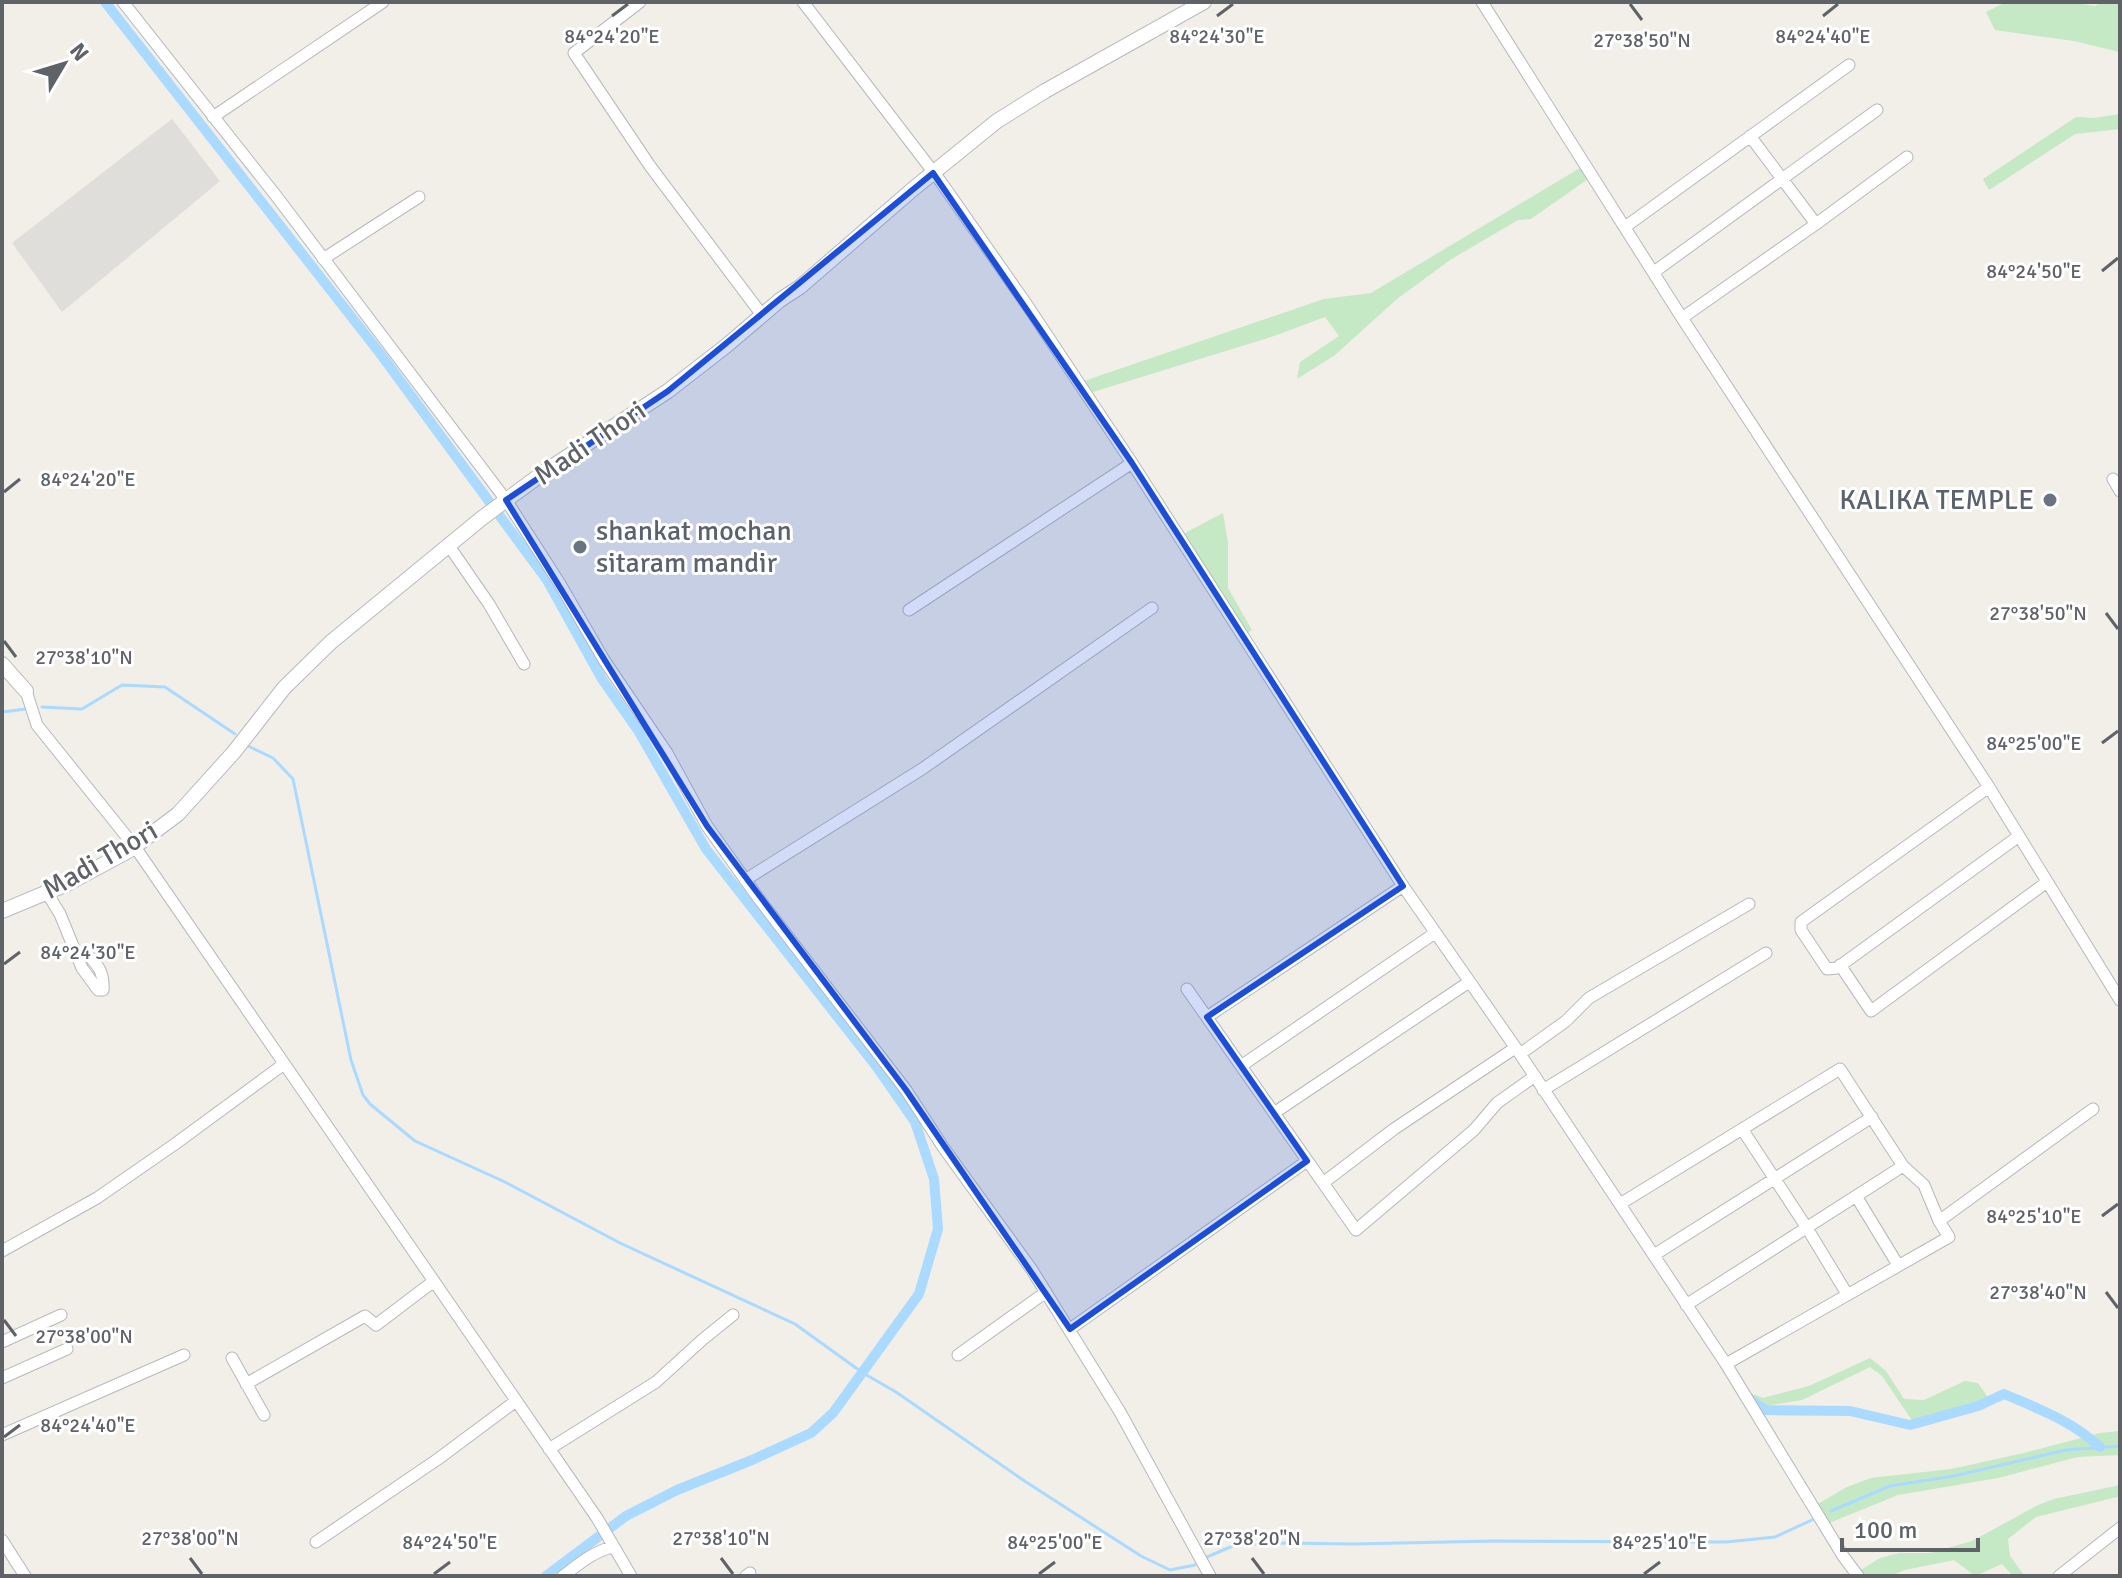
<svg xmlns="http://www.w3.org/2000/svg" width="2122" height="1578" font-family="Signika,sans-serif">
<rect width="100%" height="100%" fill="#f1efe8"/>
<path fill="#e0deda" d="M172,119L220,181L62,312L12,243Z"/>
<path fill="#c5e8c5" d="M2006,2H2070L2095,6L2102,2H2120V52L2074,41L1995,30L1986,12Z
M2120,114V129L2075,134L1989,190L1983,179L2076,117L2094,118Z
M1580,168L1588,179L1531,219L1518,220L1450,260L1397,299L1335,355L1297,379L1300,362L1339,336L1325,317L1271,337L1093,392L1084,381L1324,299L1371,293Z
M1223,513L1228,543V588L1252,630L1246,634L1183,534Z
M1870,1358L1886,1371L1904,1399L1924,1400L1965,1381L1978,1383L1989,1399L1984,1409L1917,1428L1882,1376L1870,1367L1802,1400L1759,1407L1750,1393L1763,1398L1809,1386Z
M2120,1431V1455L2078,1457L1998,1478L1898,1495L1827,1524L1816,1505L1847,1487L1871,1478L1951,1469L2024,1453L2100,1433Z
M2120,1485V1498L2117,1497L2036,1517L2008,1539L2010,1556L2024,1575L2045,1574L2043,1576H2013L2002,1564L1975,1576L1954,1560L1905,1570L1890,1576H1866L1861,1570L1880,1558L1899,1553H1930L1972,1541L2038,1505L2054,1499Z"/>
<g fill="none" stroke-linecap="round" stroke-linejoin="round">
<path stroke="#aadaff" stroke-width="3" d="M42,707L82,709L122,685L165,687L235,734
M2,712L26,709
M248,746L273,758L293,779L351,1060L363,1095L370,1104L415,1141L505,1182L620,1243L795,1324L863,1373L896,1392L1026,1482L1141,1556L1170,1570L1195,1565
M1831,1511L1890,1486L1954,1476L2066,1450L2120,1446
M1207,1557L1235,1545L1281,1543L1353,1544L1494,1541L1726,1542L1775,1537L1814,1519"/>
<path stroke="#aadaff" stroke-width="10" d="M105,2L379,352L547,580L602,679L639,732L706,849L876,1066L915,1122L934,1179L938,1229L919,1294L833,1413L811,1433L752,1460L677,1490L626,1516L546,1576
M1751,1400L1765,1410L1850,1411L1910,1425L1978,1406L2004,1394C2039,1409 2072,1421 2100,1447"/>
<defs>
<path id="minor" d="M123,2L277,197L506,500L560,584L604,660L667,753L707,826L759,899L906,1090L943,1147L1032,1270L1120,1412L1210,1576
M640,2L574,53L650,166L762,315
M803,2L941,182L1027,305L1132,463L1403,886L1520,1054L1726,1364L1843,1556L1858,1576
M1482,2L1682,318L1987,784L2120,1000
M213,117L383,2
M1750,136L1816,224
M1625,227L1849,65
M323,259L419,197
M1654,272L1877,110
M1682,318L1816,224L1907,157
M2113,479L2120,491
M449,546L489,604L524,664
M909,610L1132,463
M26,691L37,725L135,847L597,1518L631,1576
M1989,787L1801,922V930L1827,969L1837,968L2019,836
M745,880L922,769L1152,608
M47,893L60,914L82,968L98,990H103C104,973 99,966 87,954
M1840,965L1871,1011L2047,882
M1187,989L1356,1230L1474,1130L1497,1103L1535,1076
M1207,1017L1403,886
M1520,1054L1566,1021L1589,998L1749,904
M1241,1066L1435,933
M1543,1090L1766,953
M1274,1113L1469,982
M1742,1129L1807,1228L1847,1294
M1323,1183L1394,1129L1515,1048
M1856,1196L1898,1265
M1620,1204L1840,1069L1903,1166L1924,1185L1939,1221L1949,1237L1726,1364
M1939,1221L2093,1109
M2,1251L97,1198L175,1144L284,1064
M1654,1255L1872,1117
M1686,1305L1903,1166
M1070,1329L1307,1161
M2,1342L61,1315
M958,1355L1046,1292
M232,1358L264,1415
M2,1378L67,1349
M246,1384L365,1316L376,1325L434,1281
M2,1435L184,1355
M549,1449L656,1382L702,1340L733,1315
M2,1540L25,1576
M316,1542L438,1459L516,1401
M563,1576C579,1564 594,1551 613,1547
M746,1576L750,1573
M2059,1576L2120,1528"/>
<path id="tertiary" d="M2,664L26,691"/>
<path id="secondary" d="M2,911L67,884L130,850L178,814L234,752L284,688L331,642L482,518L547,470L668,391L726,346L780,300L800,287L913,189L997,121L1045,91L1204,2"/>
</defs>
<use href="#minor" stroke="#b5b8bc" stroke-width="13"/>
<use href="#tertiary" stroke="#b5b8bc" stroke-width="16"/>
<use href="#secondary" stroke="#b6babf" stroke-width="16"/>
<use href="#minor" stroke="#fff" stroke-width="11"/>
<use href="#tertiary" stroke="#fff" stroke-width="14"/>
<use href="#secondary" stroke="#fff" stroke-width="14"/>
</g>
<path fill="#1d4ed8" fill-opacity="0.2" stroke="#1d4ed8" stroke-width="6" stroke-linejoin="round" d="M933,173L1132,463L1403,886L1207,1017L1307,1161L1070,1329L906,1090L707,826L506,500L668,391Z"/>
<path fill="none" stroke="#5f6368" stroke-width="3" d="M1630,4L1642,20M612,16L628,4M1217,16L1233,4M1823,16L1838,4M2102,271L2118,258M4,492L20,479M2106,613L2118,629M4,641L16,657M2102,743L2118,731M4,964L20,952M2102,1216L2118,1204M2106,1292L2118,1308M4,1320L16,1336M4,1437L20,1425M190,1558L202,1574M721,1558L733,1574M1252,1558L1264,1574M434,1574L450,1562M1039,1574L1055,1562M1644,1574L1660,1562"/>
<g fill="#6b7280" stroke="#fff" stroke-width="3">
<circle cx="2050" cy="500" r="8"/>
<circle cx="580" cy="547" r="8"/>
</g>
<g text-anchor="middle" dominant-baseline="central" stroke-width="6" stroke-linejoin="round" paint-order="stroke">
<g font-size="28" fill="#5f6368" stroke="#fff">
<text transform="translate(590 443) rotate(-34)">Madi Thori</text>
<text transform="translate(100 860) rotate(-30)">Madi Thori</text>
</g>
<g font-size="28" fill="#5b616d" stroke="#fff" text-anchor="end">
<text x="2034" y="500">KALIKA TEMPLE</text>
<text x="596" y="531" text-anchor="start">shankat mochan<tspan x="596" dy="32">sitaram mandir</tspan></text>
</g>
</g>
<g font-size="20" text-anchor="middle" fill="#5f6368" stroke="#fff" stroke-width="6" stroke-linejoin="round" paint-order="stroke">
<text x="612" y="43">84°24'20"E</text>
<text x="1217" y="43">84°24'30"E</text>
<text x="1823" y="43">84°24'40"E</text>
<text x="1642" y="47">27°38'50"N</text>
<text x="2034" y="278">84°24'50"E</text>
<text x="88" y="486">84°24'20"E</text>
<text x="2038" y="620">27°38'50"N</text>
<text x="84" y="664">27°38'10"N</text>
<text x="2034" y="750">84°25'00"E</text>
<text x="88" y="959">84°24'30"E</text>
<text x="2034" y="1223">84°25'10"E</text>
<text x="2038" y="1299">27°38'40"N</text>
<text x="84" y="1343">27°38'00"N</text>
<text x="88" y="1432">84°24'40"E</text>
<text x="190" y="1545">27°38'00"N</text>
<text x="721" y="1545">27°38'10"N</text>
<text x="1252" y="1545">27°38'20"N</text>
<text x="450" y="1549">84°24'50"E</text>
<text x="1055" y="1549">84°25'00"E</text>
<text x="1660" y="1549">84°25'10"E</text>
</g>
<rect width="2122" height="1578" fill="none" stroke="#5f6368" stroke-width="8"/>
<g transform="translate(64 64) rotate(52)" stroke="#ffffff" stroke-width="6" paint-order="stroke">
<path d="M0-6L14 30L0 20L-14 30Z" fill="#5f6368"/>
<text y="-12" font-size="22" font-weight="bold" text-anchor="middle" fill="#5f6368">N</text>
</g>
<path d="M1842 1538v12h136v-12" fill="none" stroke="#5f6368" stroke-width="4"/>
<text x="1854" y="1538" font-size="24" fill="#5f6368" stroke="#ffffff" stroke-width="6" paint-order="stroke">100 m</text>
</svg>
